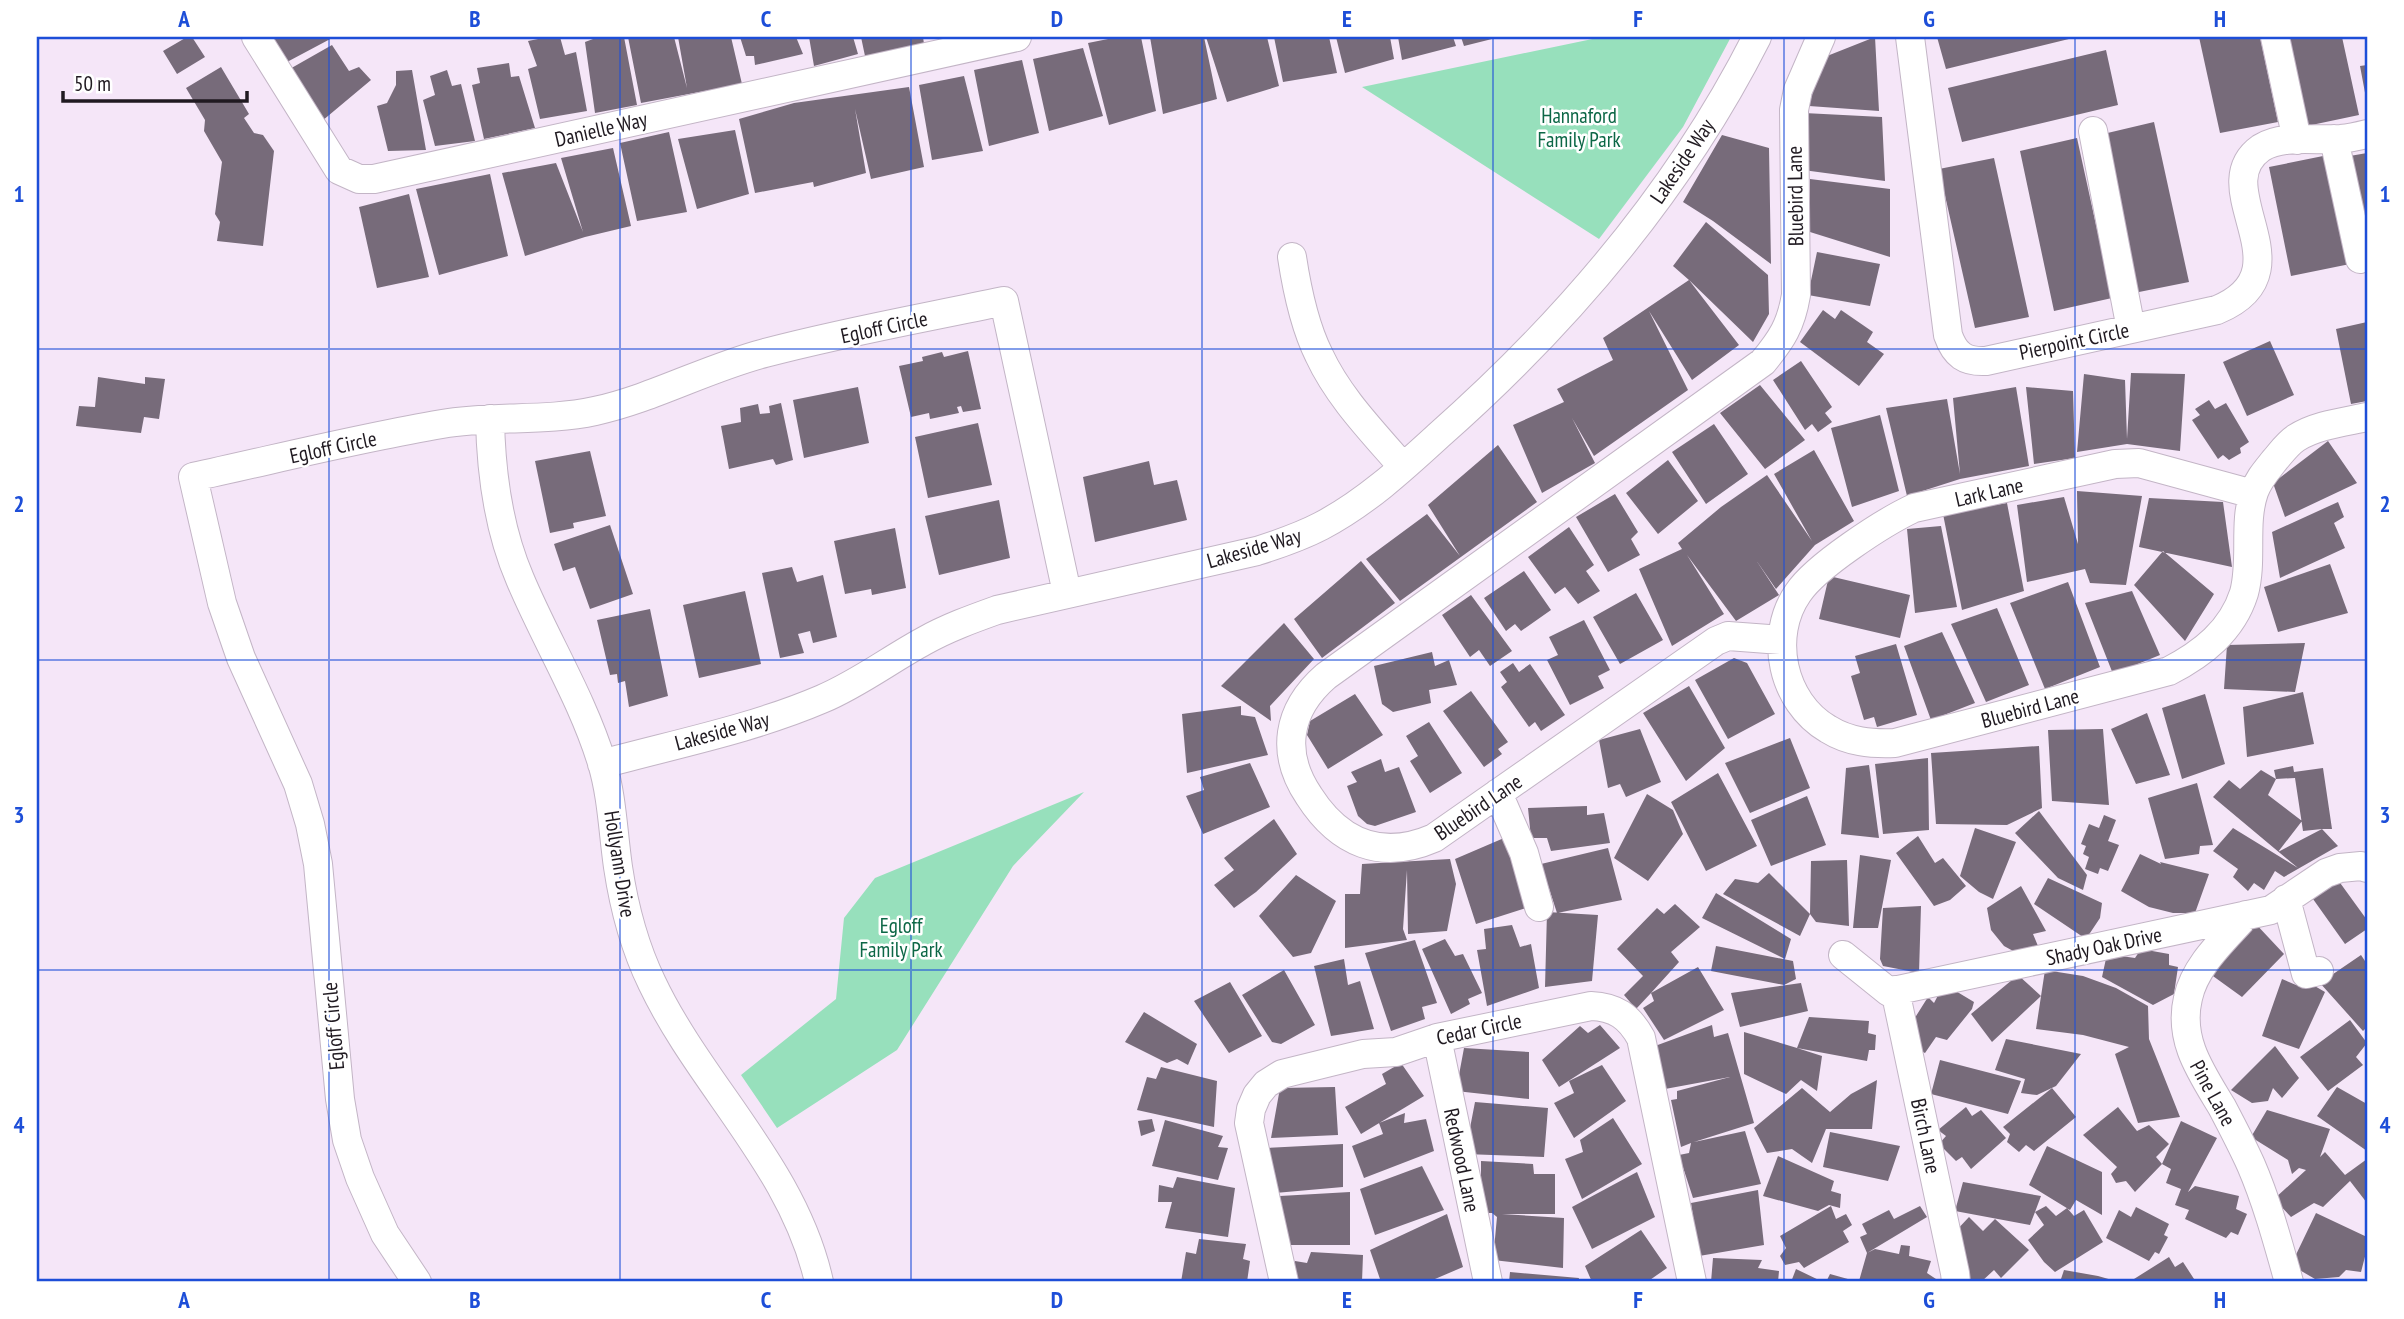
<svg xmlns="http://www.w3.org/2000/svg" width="2404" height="1319" font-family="'PT Sans Narrow',sans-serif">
<rect width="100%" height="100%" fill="#f5e6f8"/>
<path fill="#97e0bc" d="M1602,37H1731L1683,127L1599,239L1362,87Z
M1084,792L1013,866L897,1050L777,1128L741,1075L836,999L844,918L875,878Z"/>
<path fill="#776b7a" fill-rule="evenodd" d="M187,37H192L205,57L177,74L163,51Z
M269,37H334L287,62Z
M548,37H560L565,55L576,52L587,111L540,119L528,69L537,66L528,41Z
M592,37H624L637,105L595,113L585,42L593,39Z
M628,37H674L687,88L678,37H731L742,84L641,103Z
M740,37H796L803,54L755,65L754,56H746Z
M809,37H853L858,54L814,66Z
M861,37H923L924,44L865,56Z
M1118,37H1141L1156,111L1109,125L1088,43Z
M1150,37H1204L1217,99L1163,114Z
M1206,37H1267L1279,86L1227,102Z
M1274,37H1329L1337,73L1283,82Z
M1336,37H1390L1394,59L1345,73Z
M1398,37H1453L1456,46L1402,60Z
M1461,37H1496V38L1464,46Z
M1875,37L1879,111L1809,106L1822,58Z
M1937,37H2073V38L1946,69Z
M2199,37H2260L2278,122L2220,133Z
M2283,37H2342L2359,115L2302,127Z
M332,45L349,71L359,67L371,80L322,121L288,70Z
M1083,48L1103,116L1049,131L1033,59Z
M2106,50L2118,105L1962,142L1948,88Z
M1022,60L1039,133L989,146L974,70Z
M509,63L511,77L519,76L535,128L484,139L472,85L480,83L477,68Z
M2367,65V98H2366L2360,66Z
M221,67L249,114L244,118L254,133L263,135L274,151L263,246L217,241L220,222L215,214L222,162L204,131L205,120L186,88Z
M412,70L426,150L388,151L377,106L387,103L396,85V71Z
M447,70L452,86L461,84L475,141L435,146L423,100L435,95L430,76Z
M964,76L983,151L932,160L919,85Z
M909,87L924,167L871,179L855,109L866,173L814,187L813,182L755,193L739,119L794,103Z
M1804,113L1882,117L1885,181L1803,170Z
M2154,122L2189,282L2134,293L2099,135Z
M735,130L749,194L697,209L678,139Z
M669,132L687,212L637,221L620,143Z
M1722,135L1769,148L1771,264L1713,221L1683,202Z
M2077,138L2112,298L2054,311L2020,151Z
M613,148L631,226L585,237L525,256L502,173L556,163L583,232L561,158Z
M2367,153V259L2344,157Z
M2328,155L2350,264L2291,276L2269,167Z
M1994,158L2029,317L1975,328L1939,169Z
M490,174L508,256L439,275L416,189Z
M1810,179L1890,189V257L1810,232Z
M409,194L429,277L377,288L359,207Z
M1706,222L1768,275L1769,314L1753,342L1689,280L1739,345L1692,380L1649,311L1688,390L1594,456L1572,418L1595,463L1542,493L1513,425L1564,402L1557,389L1613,360L1603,338L1689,280L1673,266Z
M1817,252L1880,264L1870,306L1808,295Z
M1823,310L1835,319L1841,310L1873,332L1867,342L1884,354L1859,386L1800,342Z
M2367,322V401L2351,404L2336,329Z
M2270,341L2294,395L2247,416L2223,362Z
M968,351L981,409L963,412L961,406L957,407L959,413L930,419L929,413L911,417L899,366L923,361L922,357L942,352L944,357Z
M1801,361L1832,407L1825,413L1832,422L1818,432L1812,424L1805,430L1773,380Z
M2131,373L2185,374L2180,451L2127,444L2077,452L2084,374L2125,380L2127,439Z
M98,377L145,384V377L165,379L159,419L144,417L141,433L76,426L79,406L95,407Z
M1760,385L1805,440L1765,469L1720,413Z
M858,387L869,443L804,458L793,400Z
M2016,387L2029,466L1960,479L1907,496L1886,408L1947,399L1960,474L1953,398Z
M2026,387L2073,391L2075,458L2034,464Z
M2209,400L2215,409L2226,403L2249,442L2240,448L2241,453L2229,460L2223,455L2218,459L2192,420L2200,415L2195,409Z
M781,403L793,460L776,465L773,459L729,469L721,426L741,422L740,408L758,404L760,414L770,413L769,406Z
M1880,415L1899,491L1852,507L1831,428Z
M978,423L992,485L928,498L915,437Z
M1714,424L1748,474L1706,504L1672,452Z
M2328,441L2357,483L2285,517L2273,483Z
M1498,445L1537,502L1400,601L1366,559L1427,514L1460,556L1428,505Z
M1814,450L1854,521L1815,545L1776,589L1756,560L1779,595L1736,621L1687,555L1724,614L1672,646L1639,569L1682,549L1678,543L1721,507L1767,475L1812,541L1774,474Z
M590,451L606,516L573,523L574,528L550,533L535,461Z
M1668,460L1698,501L1658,534L1626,493Z
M1149,461L1154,485L1177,480L1187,520L1095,542L1083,477Z
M2077,491L2142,496L2126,585L2090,583L2085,569L2027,582L2017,505L2064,497L2078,544Z
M1615,494L1638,532L1631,539L1640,555L1608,572L1576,517Z
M2149,498L2223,502L2232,567L2139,547Z
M999,500L1010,558L939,575L925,516Z
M2338,502L2344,517L2334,523L2345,548L2280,578L2272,532Z
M2007,503L2024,591L1962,610L1943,514Z
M610,525L633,594L590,609L575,567L563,571L554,544Z
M1941,526L1957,607L1915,613L1907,529Z
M1569,527L1594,565L1586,571L1600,591L1578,604L1565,587L1555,594L1528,557Z
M895,528L906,588L872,595L871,589L845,594L834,541Z
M2163,551L2214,594L2185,641L2134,585Z
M1361,561L1395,603L1322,658L1294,619Z
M2330,564L2348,613L2278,632L2264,587Z
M792,567L797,582L823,575L837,637L813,643L810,631L798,634L804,653L780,658L762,573Z
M1524,571L1551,610L1521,631L1515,624L1506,631L1484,598Z
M1829,576L1910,595L1900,638L1819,619Z
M2068,582L2100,667L2045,689L2010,603Z
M745,591L761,664L699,678L683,605Z
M2132,591L2160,655L2113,674L2085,603Z
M1636,593L1663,640L1620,664L1593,617Z
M1471,595L1512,651L1490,666L1479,650L1470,657L1442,615Z
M1997,608L2029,685L1986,702L1951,624Z
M650,609L668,696L629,707L625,681L618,683L617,674L610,675L597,620Z
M1584,620L1610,670L1598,676L1604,688L1570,705L1547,660L1558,655L1549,637Z
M1284,623L1314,659L1270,706L1271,721L1221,686Z
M1942,632L1975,703L1931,720L1904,646Z
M2305,643L2295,692L2224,689L2227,645Z
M1896,644L1917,715L1877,727L1874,717L1864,720L1851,676L1860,673L1855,656Z
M1432,652L1435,666L1449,660L1457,685L1429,690L1431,703L1393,712L1382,704L1374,666Z
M1734,658L1747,663L1775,714L1728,739L1695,680Z
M1513,663L1519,672L1530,664L1565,715L1541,731L1535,722L1529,727L1501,687L1507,682L1500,672Z
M1689,686L1725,748L1686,781L1643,713Z
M1471,691L1508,742L1498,749L1502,754L1484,767L1443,711Z
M2303,692L2314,744L2247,757L2243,707Z
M1355,694L1383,735L1328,769L1307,735L1310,721Z
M2205,694L2225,764L2182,779L2162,708Z
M1241,706V715L1255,717L1268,755L1187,773L1182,714Z
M2147,713L2170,775L2136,784L2111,729Z
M1429,722L1462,773L1430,793L1410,761L1418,756L1406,736Z
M1640,729L1661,782L1626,797L1620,784L1608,788L1599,740Z
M2103,729L2109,805L2052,801L2048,730Z
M1790,738L1810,788L1750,813L1725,763Z
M2039,746L2042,808L2007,825L1936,824L1931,753Z
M1928,758L1929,830L1883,834L1875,764Z
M1381,759L1385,772L1399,767L1416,812L1375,826L1367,824L1358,816L1347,786L1357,782L1351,772Z
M1250,763L1270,807L1203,834L1186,796L1204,790L1200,777Z
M1869,765L1879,838L1841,834L1846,768Z
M2293,766L2294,772L2323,768L2332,829H2322L2338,846L2284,877L2275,871L2264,890L2254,883L2248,891L2233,877L2238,869L2213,851L2233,828L2298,868L2213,797L2229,780L2240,789L2261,770L2276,779L2274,770ZM2295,778L2303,831L2322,829L2278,852L2302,821L2268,795L2276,779Z
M1718,773L1757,846L1706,871L1671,802Z
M2197,783L2213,845L2200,846L2199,854L2165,859L2148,798Z
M1647,794L1673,810L1683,834L1648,881L1614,858Z
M1807,796L1826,845L1771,866L1751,820Z
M1587,806V815L1604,813L1610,843L1551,851L1547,838H1531L1528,808Z
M2039,811L2087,875L2083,890L2058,878L2015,833Z
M2104,815L2116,820L2108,841L2119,845L2108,871L2100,868L2098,874L2085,869L2089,857L2083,854L2086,846L2081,844L2089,824L2099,828Z
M1274,819L1297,854L1256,892L1234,908L1214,885L1234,870L1224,858Z
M1975,828L2016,842L1993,899L1979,892L1960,876Z
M1918,836L1935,863L1943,858L1966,886L1950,900L1934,906L1896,853Z
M1504,838L1529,907L1476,924L1455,859Z
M1608,848L1622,900L1557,913L1541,864Z
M2140,854L2161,864L2160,862L2209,874L2195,913H2173L2149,907L2121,891Z
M1860,855L1891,860L1878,928H1853Z
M1450,859L1456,884L1447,931L1408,934L1407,870L1403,929L1407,940L1345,948V894H1360L1362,864Z
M1847,860L1849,926L1816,922L1810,914L1811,861Z
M1769,873L1810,914L1800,936L1723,894L1735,879L1758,883Z
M1296,875L1336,901L1311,953L1293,957L1259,916Z
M2048,878L2102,903L2100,918L2086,939L2034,904Z
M2338,880L2367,920V929L2345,944L2313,899Z
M2021,886L2046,931L2033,934L2038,946L2015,952L2004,946L1991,930L1987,908Z
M1716,893L1791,939L1785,959L1702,918Z
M1675,904L1700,927L1671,952L1679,962L1651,993L1698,967L1724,1010L1664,1040L1643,1008L1654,1001L1651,993L1636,1009L1624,995L1643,976L1617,949L1657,908L1664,914Z
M1921,906L1919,973L1883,966L1880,959L1883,908Z
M1547,912L1598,915L1592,981L1545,987Z
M2254,922L2284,954L2242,997L2206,971Z
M1512,925L1520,947L1531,944L1539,988L1487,1006L1477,950L1486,949L1484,929Z
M1445,939L1455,956L1463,954L1482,993L1468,999L1470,1004L1451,1014L1422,949Z
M1415,940L1437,1003L1422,1007L1425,1019L1391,1031L1365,953Z
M1716,946L1793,961L1796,979L1784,985L1711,971Z
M2141,949L2169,954V965L2178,967L2174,994L2153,1005L2102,977L2107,954L2135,958Z
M2361,955L2367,964V1027L2363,1031L2320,983Z
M1344,959L1348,985L1360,981L1374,1029L1331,1036L1314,966Z
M1284,970L1315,1025L1281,1044L1272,1042L1242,995Z
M2045,970L2083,976L2116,988L2148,1006L2149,1039L2180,1117L2138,1123L2115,1054L2129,1047L2083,1035L2036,1029Z
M2018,975L2041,996L1992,1042L1971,1014Z
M2301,978L2325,992L2299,1049L2262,1036L2282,979L2296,985Z
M1230,982L1262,1036L1229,1053L1194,1001Z
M1801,983L1808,1011L1740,1027L1731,993Z
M1944,984L1974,1002L1972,1009L1947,1040L1936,1037L1925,1053L1912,1047L1906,1032L1928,997L1934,1003Z
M1144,1012L1197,1044L1188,1065L1177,1059L1167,1063L1125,1042Z
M1809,1017L1869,1021L1868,1033L1876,1035L1875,1050H1869L1867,1061L1797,1048L1822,1056L1817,1091L1801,1080L1786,1094L1744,1074V1032L1797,1048Z
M2350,1020L2367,1043L2356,1057L2363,1065L2328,1091L2300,1057Z
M1600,1025L1620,1048L1559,1087L1542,1060L1580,1026L1588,1033Z
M1712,1025L1714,1037L1728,1033L1754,1123L1694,1142L1745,1131L1761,1184L1693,1198L1679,1155L1689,1153L1691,1143L1681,1147L1671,1100L1677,1099V1091L1730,1077L1665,1089L1655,1046Z
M2006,1039L2081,1054L2056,1086L2037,1095L2021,1093L2025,1079L1995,1070Z
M2275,1046L2299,1078L2282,1098L2273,1088L2268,1101L2252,1103L2231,1090Z
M1464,1048L1529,1052V1099L1456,1091Z
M1940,1060L2021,1081L2008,1114L1931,1094Z
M1401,1063L1424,1096L1361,1134L1345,1107L1386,1084L1382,1074Z
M1602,1065L1626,1101L1574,1138L1554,1103L1574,1093L1569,1081Z
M1161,1067L1217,1081L1214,1127L1137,1110L1147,1077L1156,1079Z
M1877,1080L1872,1129H1826L1812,1163L1792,1149L1767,1153L1754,1128L1802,1088L1830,1112L1851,1094Z
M1335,1087L1338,1135L1271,1138L1280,1088Z
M2337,1087L2367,1104V1151L2317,1116Z
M2052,1088L2076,1117L2034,1151L2026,1145L2019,1152L2007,1142L2010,1134L2003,1127Z
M1475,1102L1548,1108L1544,1157L1465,1154Z
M1966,1107L1972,1116L1981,1110L2006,1138L1971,1169L1962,1157L1956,1161L1939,1144L1946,1136L1938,1130Z
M2118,1107L2137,1131L2149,1125L2169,1144L2156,1157L2162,1164L2181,1121L2217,1138L2188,1192L2195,1186L2239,1196L2236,1209L2247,1214L2238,1235L2231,1232L2226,1238L2185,1219L2189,1210L2175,1205L2181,1189L2166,1183L2171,1169L2162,1164L2135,1192L2126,1181L2116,1183L2111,1174L2117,1167L2083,1135Z
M2267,1110L2330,1129L2320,1157L2325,1152L2345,1175L2367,1159V1203L2350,1181L2323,1207L2314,1203L2291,1217L2274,1199L2306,1170L2299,1168L2292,1174L2288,1160L2251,1137Z
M1405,1113L1404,1123L1426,1119L1434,1151L1364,1178L1352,1146L1383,1134L1379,1123Z
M1613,1118L1642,1164L1582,1199L1565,1159L1583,1152L1580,1140Z
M1152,1119L1155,1131L1141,1136L1138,1121Z
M1165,1120L1223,1136L1218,1147L1228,1148L1218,1180L1152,1166Z
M1830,1132L1900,1146L1888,1181L1823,1167Z
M1343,1144V1187L1275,1193L1265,1148Z
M2047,1146L2102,1172V1215L2076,1200L2070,1210L2029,1185Z
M1778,1156L1834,1181L1831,1191L1841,1194L1840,1208L1829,1205L1818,1211L1763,1196Z
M1481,1161L1533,1164L1534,1174H1555V1214H1502L1564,1218L1563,1268L1493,1260L1497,1217L1492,1213H1481Z
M1422,1166L1444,1210L1375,1235L1360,1189Z
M1637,1172L1655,1217L1592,1249L1572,1207Z
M1177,1177L1235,1188L1228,1237L1165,1228L1172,1202H1158L1159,1185L1173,1188Z
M1963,1182L2041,1196L2035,1212L2046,1206L2056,1216L2067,1208L2074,1216L2084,1210L2103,1242L2055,1272L2044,1262L2028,1240L2044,1225L2035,1212L2030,1225L1955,1211Z
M1758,1190L1764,1245L1699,1256L1691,1203Z
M1350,1192V1245H1284L1280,1196Z
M1831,1206L1836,1219L1846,1214L1852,1225L1843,1231L1849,1242L1804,1268L1799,1262L1785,1265L1780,1256L1786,1248L1780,1236Z
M1920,1206L1927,1217L1867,1253L1875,1249L1899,1254L1901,1245L1910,1246L1909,1256L1931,1261L1927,1273L1936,1279V1282L1859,1281L1867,1253L1860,1237L1867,1234L1862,1224L1889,1210L1894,1219Z
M2136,1207L2169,1224L2164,1235L2168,1237L2159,1254L2155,1252L2149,1261L2106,1238L2119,1210L2131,1217Z
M2316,1213L2367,1237V1249L2361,1272L2346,1270L2339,1277L2315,1279L2291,1265Z
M1447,1214L1463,1267L1428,1282H1381L1370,1250Z
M1969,1217L1983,1231L1995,1219L2029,1250L2001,1278L1994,1270L1981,1282H1965L1953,1234Z
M1641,1230L1667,1268L1647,1282H1592L1585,1266Z
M1199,1239L1246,1244L1243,1259L1250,1261L1247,1282H1181L1186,1252L1196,1254Z
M1311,1252L1363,1255L1362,1282H1293L1295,1261L1307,1263Z
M2169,1257L2175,1267L2183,1262L2196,1282H2136L2134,1279Z
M1713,1258L1762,1260L1758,1268L1779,1271L1778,1282H1711Z
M1796,1269L1823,1282H1791Z
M2064,1270L2098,1276L2112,1280L2111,1282H2060Z
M1510,1272L1579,1278L1578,1282H1509Z
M1830,1274L1855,1281V1282H1826Z"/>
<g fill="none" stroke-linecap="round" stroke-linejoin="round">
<defs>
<path id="minor" d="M256,37L339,170L359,179H374L1017,37
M1910,37L1948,335C1955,355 1965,362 1986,361L2217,310C2311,271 2204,188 2261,148C2283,134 2316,141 2341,139C2350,138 2359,136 2367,134
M2275,37L2297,140
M2093,131L2131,329
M2334,139L2360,259
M1292,257C1297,290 1304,325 1319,355C1339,398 1373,432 1403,467
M490,419C491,474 498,528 520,579C546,641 582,698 602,763C612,796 613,832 618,867C624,907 634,946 652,983C701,1086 794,1168 819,1282
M2253,494L2139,463L2115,464L1914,508C1884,522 1816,566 1798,593C1768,636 1782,702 1828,729C1849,742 1871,744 1895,743L2169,671C2202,654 2232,631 2244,593C2253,560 2243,524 2254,492C2258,480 2266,471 2274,461C2281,453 2287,444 2296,438C2316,425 2344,422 2367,417
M1782,640L1728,636L1716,641L1434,838C1381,861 1339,843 1309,796C1280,753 1287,710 1326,676L1763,362C1782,339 1791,325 1796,295L1794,110L1798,90L1821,37
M602,764C675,744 752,729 822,699C858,684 889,660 924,641C947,628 972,619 997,610L1257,551C1279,544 1300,537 1321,526C1365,503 1402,469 1438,436C1566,323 1680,189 1757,37
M1498,793L1524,853L1539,907
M2286,899L2306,974L2319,971
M2246,915C2224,940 2195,965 2188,998C2178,1040 2201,1072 2222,1107C2232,1126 2242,1145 2251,1165C2267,1202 2278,1243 2289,1282
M1843,955L1889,992L2271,910L2326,873L2340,868L2361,866L2367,868
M1895,990L1955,1273L1956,1282
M1437,1038L1488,1282
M417,1282L385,1234L360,1178L347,1140L340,1099L318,864L310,824L298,784L241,658L222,603L193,477C276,459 359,438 442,424C493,415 545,422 595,411C654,398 707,368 765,353C844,332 924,318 1004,301L1067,593
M1284,1282L1249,1123L1251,1109L1257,1095L1266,1084L1282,1074L1363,1054L1396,1052L1437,1038L1591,1006C1615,1007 1629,1016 1641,1038L1692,1282"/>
</defs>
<use href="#minor" stroke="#c3b5c6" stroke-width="30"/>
<use href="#minor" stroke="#fff" stroke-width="28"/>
</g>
<path fill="none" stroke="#1d4ed8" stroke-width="2" stroke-opacity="0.55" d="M329,37V1282M620,37V1282M911,37V1282M1202,37V1282M1493,37V1282M1784,37V1282M2075,37V1282M37,349H2367M37,660H2367M37,970H2367"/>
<g text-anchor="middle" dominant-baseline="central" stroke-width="5" stroke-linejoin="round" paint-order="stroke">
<g font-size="21" fill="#0c6746" stroke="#fff">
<text x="1579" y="115">Hannaford<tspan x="1579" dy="24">Family Park</tspan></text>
<text x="901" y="925">Egloff<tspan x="901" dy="24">Family Park</tspan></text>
</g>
<g font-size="21" fill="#201a21" stroke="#fff">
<text transform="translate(601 129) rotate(-13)">Danielle Way</text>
<text transform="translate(1682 161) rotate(-56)">Lakeside Way</text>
<text transform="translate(1795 196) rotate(-91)">Bluebird Lane</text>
<text transform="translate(884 327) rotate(-12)">Egloff Circle</text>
<text transform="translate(2074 341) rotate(-12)">Pierpoint Circle</text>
<text transform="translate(333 447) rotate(-12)">Egloff Circle</text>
<text transform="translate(1989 492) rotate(-13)">Lark Lane</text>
<text transform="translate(1254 548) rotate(-16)">Lakeside Way</text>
<text transform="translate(2030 708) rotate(-15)">Bluebird Lane</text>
<text transform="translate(722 731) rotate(-15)">Lakeside Way</text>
<text transform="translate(1478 807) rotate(-34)">Bluebird Lane</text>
<text transform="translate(620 864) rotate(81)">Hollyann Drive</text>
<text transform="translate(2104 946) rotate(-12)">Shady Oak Drive</text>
<text transform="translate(333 1026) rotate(-95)">Egloff Circle</text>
<text transform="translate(1479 1029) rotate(-12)">Cedar Circle</text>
<text transform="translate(2213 1093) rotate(61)">Pine Lane</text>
<text transform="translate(1926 1136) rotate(78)">Birch Lane</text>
<text transform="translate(1462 1160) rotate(78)">Redwood Lane</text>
</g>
</g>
<rect width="2404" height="1319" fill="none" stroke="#ffffff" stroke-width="77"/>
<path d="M63 91v10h184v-10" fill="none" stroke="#201a21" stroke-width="3.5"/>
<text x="74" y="91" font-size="21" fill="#201a21" stroke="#ffffff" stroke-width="5" paint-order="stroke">50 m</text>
<rect x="38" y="38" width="2328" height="1242" fill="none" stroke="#1d4ed8" stroke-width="2.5"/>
<g font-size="23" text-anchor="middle" font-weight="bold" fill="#1d4ed8">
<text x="184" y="27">A</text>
<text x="475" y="27">B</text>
<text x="766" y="27">C</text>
<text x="1057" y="27">D</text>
<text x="1347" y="27">E</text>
<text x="1638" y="27">F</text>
<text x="1929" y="27">G</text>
<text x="2220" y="27">H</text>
<text x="19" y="202">1</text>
<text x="2385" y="202">1</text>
<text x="19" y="512">2</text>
<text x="2385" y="512">2</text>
<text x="19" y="823">3</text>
<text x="2385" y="823">3</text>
<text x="19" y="1133">4</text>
<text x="2385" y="1133">4</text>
<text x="184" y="1308">A</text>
<text x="475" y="1308">B</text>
<text x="766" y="1308">C</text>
<text x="1057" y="1308">D</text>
<text x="1347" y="1308">E</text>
<text x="1638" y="1308">F</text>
<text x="1929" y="1308">G</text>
<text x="2220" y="1308">H</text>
</g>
</svg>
